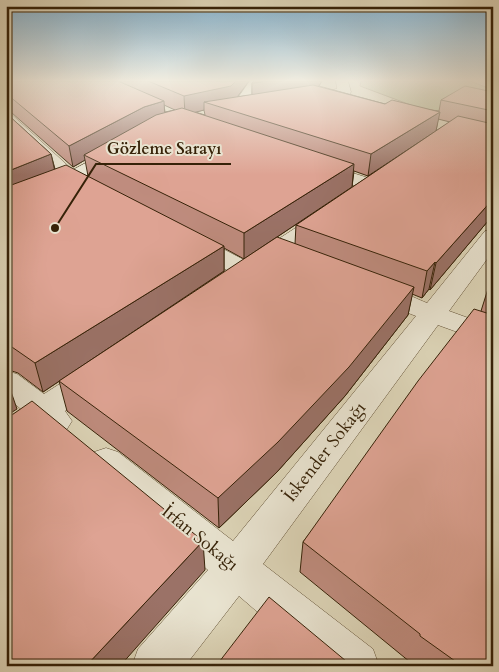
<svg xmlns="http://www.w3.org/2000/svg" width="499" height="672" font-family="Cardo,serif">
<rect width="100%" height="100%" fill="#ddd5b8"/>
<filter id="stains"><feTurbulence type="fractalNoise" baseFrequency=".004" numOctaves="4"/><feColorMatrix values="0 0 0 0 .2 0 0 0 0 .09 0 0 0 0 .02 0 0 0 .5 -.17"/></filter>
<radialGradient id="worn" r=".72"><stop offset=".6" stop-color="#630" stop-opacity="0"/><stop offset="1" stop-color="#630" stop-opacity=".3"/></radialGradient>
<path fill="#b2bd8e" stroke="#74704b" d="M361,81H470L493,90V112L479,120L416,107L360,86Z"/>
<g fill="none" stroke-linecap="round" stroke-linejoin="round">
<defs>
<path id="street" d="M250,81H262L243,111H233L231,108Z
M6,113L11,114L77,174L97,184L99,188L97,192C70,199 25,143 6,125Z
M318,162L378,181L380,185L378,189L371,191L312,171L309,167L312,163Z
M327,210L334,212L337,216L334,220L267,267L256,268L258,271L254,276L246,278L238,276L184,247L181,242L184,237L192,235L200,237L248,262L251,257L320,212Z
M493,230V251L449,311L493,327V345L438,325L263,564L373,649L379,666H320L239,596L185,666H132L138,649L208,570L94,472L89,462L94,452L106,448L118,452L233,541L416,316L367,297L364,292L367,287C386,282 409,296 427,303L485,231Z
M94,366L105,369L109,376L105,383L65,411L72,421L67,429L56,433L42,427L18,444L6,447V419L21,409L6,397V371L17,374L44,394L83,369Z"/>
<path id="secondary" d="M336,81H348L351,92L349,95L305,102L298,98L305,94L337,89Z
M119,145L125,146L127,150L125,154L77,182L6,212V199L65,174Z"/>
</defs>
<use href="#street" stroke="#604f34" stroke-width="1"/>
<use href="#secondary" stroke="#362208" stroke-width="1"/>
<use href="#street" fill="#e9e4d1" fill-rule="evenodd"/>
<use href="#secondary" fill="#e9e4d1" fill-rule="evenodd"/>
</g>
<path fill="#bf8c7e" stroke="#362208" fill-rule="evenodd" d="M6,81H249L237,97L252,95V83L254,81H322L319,86L385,104L439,111L441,100L493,92V215L430,290L429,289L422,298L412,294L408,315L345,396L277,472L219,528L67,411L59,381L295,244L296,225L417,144L368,176L354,171L352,187L244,259L224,248V271L43,392L18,373L6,369V113L51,154L55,169L88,176L85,160L73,167L12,113L6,111ZM164,105L175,110L165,112ZM204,110L205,115L195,112ZM438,119L450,122L436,131Z
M493,283V666H411L409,664L410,662L300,572L303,542L481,311L487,292Z"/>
<path fill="#9b7267" stroke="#362208" d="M236,81H249L232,104L204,102V110L185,115L184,96Z
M268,81H322L316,90L252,100V83Z
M164,101L165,120L84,155L85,160L73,167L69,146L144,107Z
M440,112L436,131L368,176L371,154Z
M51,154L56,176L6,197V172Z
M354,164L352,187L244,259V233Z
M493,199V215L430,290L436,263Z
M224,246V271L43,392L35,363Z
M435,262L429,289L422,298L427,271Z
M414,287L408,315L345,396L277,472L219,528L218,498Z
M7,380L17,409L6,416V381Z
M203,541L205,570L120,666H86Z"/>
<path fill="#dea393" stroke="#362208" d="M6,81H118L164,101L144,107L69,146L8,95L6,94Z
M148,81H236L231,86L184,96Z
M254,81H268L252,83Z
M313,85L385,104L392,100L440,112L371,154L204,102Z
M465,86L493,92V111L441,100Z
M182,108L354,164L244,233L84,155L156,115Z
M6,113L51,154L6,172Z
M458,116L493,124V199L436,263L435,262L427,271L296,225Z
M66,165L224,246L35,363L9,345L6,344V187Z
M277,237L414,287L349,367L278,442L218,498L59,381Z
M493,283V294L487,292Z
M474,309L493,315V666H462L420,636V634L303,542L418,381Z
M32,401L203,541L86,666H6V417H9Z
M269,597L352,666H216Z"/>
<linearGradient id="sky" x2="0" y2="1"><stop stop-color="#86b6d4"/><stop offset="0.46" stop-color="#f0ecdf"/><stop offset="1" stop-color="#f0ecdf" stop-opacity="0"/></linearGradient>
<rect width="499" height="175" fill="url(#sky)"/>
<g text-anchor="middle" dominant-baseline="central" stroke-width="4" stroke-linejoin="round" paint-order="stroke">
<g font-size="18" fill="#362208" stroke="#e9e4d1">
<text transform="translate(325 452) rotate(-52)">İskender Sokağı</text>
<text transform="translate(200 538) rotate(39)">İrfan Sokağı</text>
</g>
</g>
<path fill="none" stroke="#362208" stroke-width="2" d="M55 228L96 164H231"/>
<circle fill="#362208" stroke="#e9e4d1" stroke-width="2" cx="55" cy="228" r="5"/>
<g font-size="16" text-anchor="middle" font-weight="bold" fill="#362208" stroke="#e9e4d1" stroke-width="4" stroke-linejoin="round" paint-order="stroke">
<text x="164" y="154">Gözleme Sarayı</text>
</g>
<rect width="499" height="672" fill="none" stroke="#ddd5b8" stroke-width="25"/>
<rect x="8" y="8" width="484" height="657" fill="none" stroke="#362208" stroke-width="2.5"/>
<rect x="12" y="12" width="474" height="647" fill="none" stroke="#362208"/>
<rect width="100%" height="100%" filter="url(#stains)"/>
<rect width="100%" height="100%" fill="url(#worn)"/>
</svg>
